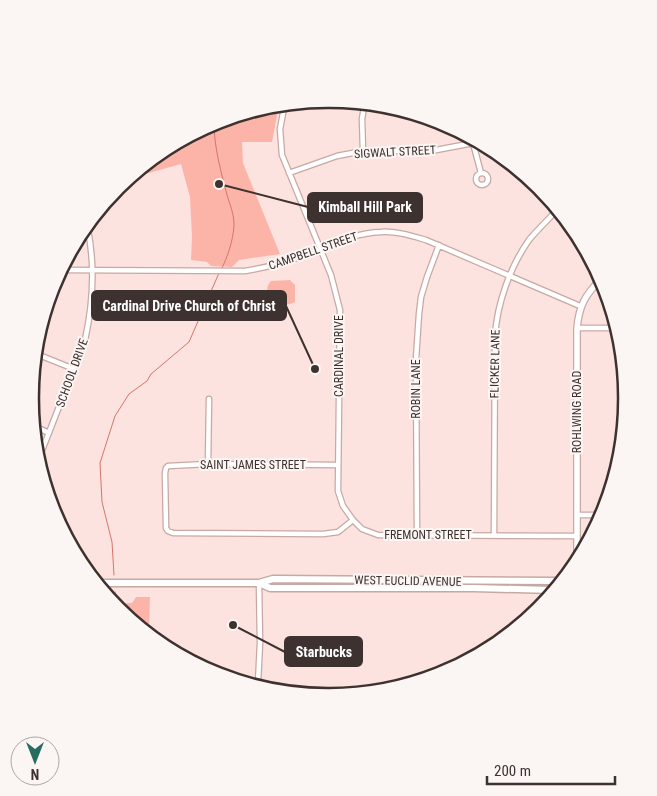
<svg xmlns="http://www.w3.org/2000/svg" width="657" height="796" font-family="'Roboto Condensed',sans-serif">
<rect width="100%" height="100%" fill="#fce3df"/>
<path fill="#fdb4a8" d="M278,110L272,142H242L243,163L280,254L239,260L232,267L211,266L207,262L191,260L192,236L190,197L181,164L131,178L215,122Z
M290,280L295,285V302C283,307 267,309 267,292C267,287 268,284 271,281Z
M136,597H150L149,630L117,609L114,604L132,603Z"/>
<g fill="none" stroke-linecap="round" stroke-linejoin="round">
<path stroke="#d57568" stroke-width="1" d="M214,123C214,147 221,172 227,195C230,205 234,214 234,225C233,241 228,256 221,270
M114,575L112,542L102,502L100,463L115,416L129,394L147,381L151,374L189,342L219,273
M115,592V605"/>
<defs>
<path id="minor" d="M284,108L280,129L282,155L331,275L340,310L338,491L343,506L353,520
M473,143L481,173
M363,151L362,119L364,107
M476 179a6 6 0 1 1 12 0a6 6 0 1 1-12 0Z
M289,173L337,156L363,151H431L473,143
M62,270L245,271C262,268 278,265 294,259C323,249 350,233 381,232C397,231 412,236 426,240L580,306
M577,328H613
M39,355L74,369
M36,427L49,433
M41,453L85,340C93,304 95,266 88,230
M208,464L209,399
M338,465L208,464L168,466L166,468L165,473L166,528L168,531L173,533L323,534L338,532L353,520L362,529L378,535L577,536
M577,515H602
M417,535L416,359L419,314L421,297L427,277L439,245
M494,535L495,336C497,304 510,267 529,240C537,230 547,221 556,211
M258,683L260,643L259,583"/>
<path id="tertiary" d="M577,553V328C579,306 585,295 601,279"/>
<path id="secondary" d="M100,583H259L273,579L558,581
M259,583L270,588H474L552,590"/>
</defs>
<use href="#minor" stroke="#c7a9a4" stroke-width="7"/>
<use href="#tertiary" stroke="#c7a9a4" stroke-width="8"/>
<use href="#secondary" stroke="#c7a9a4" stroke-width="9"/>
<use href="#minor" stroke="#fff" stroke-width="4.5"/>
<use href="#tertiary" stroke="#fff" stroke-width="5.5"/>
<use href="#secondary" stroke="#fff" stroke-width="6"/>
</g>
<g text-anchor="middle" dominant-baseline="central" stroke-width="4" stroke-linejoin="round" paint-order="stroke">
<g font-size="12" fill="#3e3230" stroke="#fbf5f4">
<text transform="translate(395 152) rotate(-3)">SIGWALT STREET</text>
<text transform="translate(313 251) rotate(-19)">CAMPBELL STREET</text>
<text transform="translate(339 356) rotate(-90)">CARDINAL DRIVE</text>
<text transform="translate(495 364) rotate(-89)">FLICKER LANE</text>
<text transform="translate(72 373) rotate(-70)">SCHOOL DRIVE</text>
<text transform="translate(416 389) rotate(-90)">ROBIN LANE</text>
<text transform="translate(577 412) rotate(-90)">ROHLWING ROAD</text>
<text x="253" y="465">SAINT JAMES STREET</text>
<text x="428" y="535">FREMONT STREET</text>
<text transform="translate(408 581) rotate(1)">WEST EUCLID AVENUE</text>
</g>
</g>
<path d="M0 0H657V796H0ZM328 108H329A289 289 0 0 1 618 397V399A289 289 0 0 1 329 688H328A289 289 0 0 1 39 399V397A289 289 0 0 1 328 108Z" fill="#fbf5f4" fill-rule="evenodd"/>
<path fill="none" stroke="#3e3230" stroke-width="2.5" d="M328 108H329A289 289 0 0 1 618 397V399A289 289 0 0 1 329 688H328A289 289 0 0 1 39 399V397A289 289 0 0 1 328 108Z"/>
<path fill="none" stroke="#3e3230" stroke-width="2" d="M219 184L308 207M315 369L286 306M233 625L285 652"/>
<g fill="#3e3230" stroke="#fbf5f4" stroke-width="2">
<circle cx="219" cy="184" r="5"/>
<circle cx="315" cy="369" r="5"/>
<circle cx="233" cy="625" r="5"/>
</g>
<g fill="#3e3230" stroke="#3e3230" stroke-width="2">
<rect x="308" y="193" width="114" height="29" rx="5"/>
<rect x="92" y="291" width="194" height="29" rx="5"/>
<rect x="285" y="637" width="77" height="29" rx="5"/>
</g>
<g font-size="14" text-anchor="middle" font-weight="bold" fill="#fff">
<text x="365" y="212">Kimball Hill Park</text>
<text x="189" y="311">Cardinal Drive Church of Christ</text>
<text x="324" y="657">Starbucks</text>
</g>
<g transform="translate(35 761) rotate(180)"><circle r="24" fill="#fbf5f4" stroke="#afa7a6"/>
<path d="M0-4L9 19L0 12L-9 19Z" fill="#276c5f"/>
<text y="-8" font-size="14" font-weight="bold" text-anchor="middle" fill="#3e3230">N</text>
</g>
<path d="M487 776v8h128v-8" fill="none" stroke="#3e3230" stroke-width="2.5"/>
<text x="494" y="776" font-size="15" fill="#3e3230" stroke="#fbf5f4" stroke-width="4" paint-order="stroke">200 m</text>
</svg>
